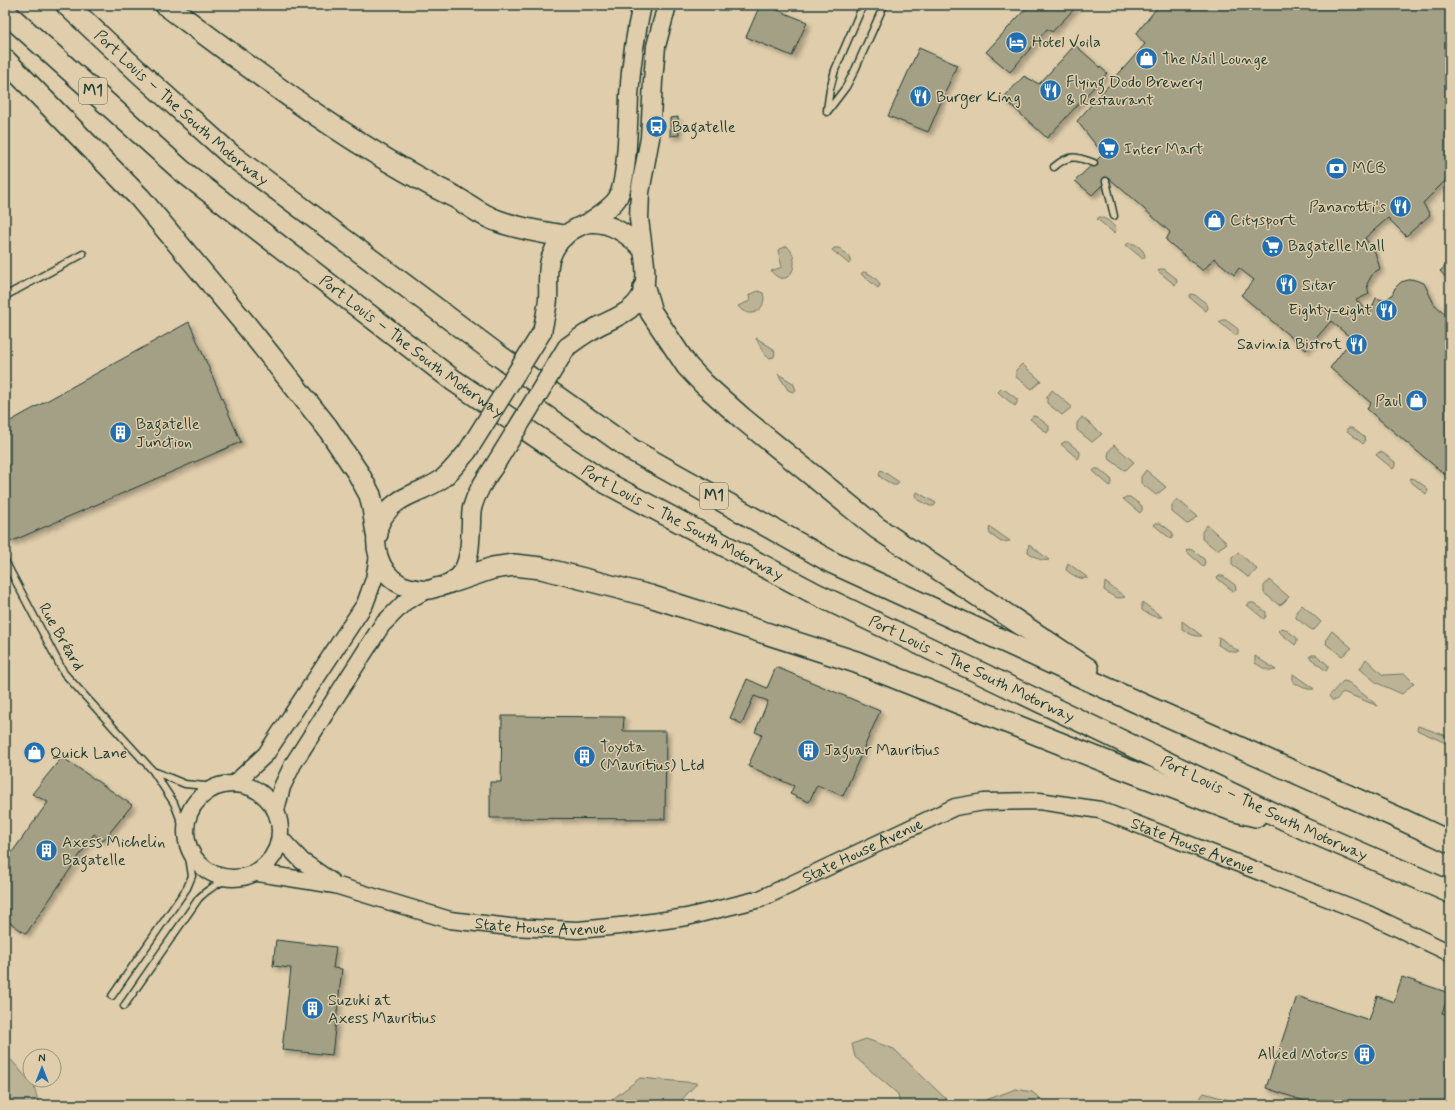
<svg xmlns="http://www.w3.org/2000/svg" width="1455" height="1110" font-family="Mynerve,sans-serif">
<defs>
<filter id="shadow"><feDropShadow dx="3.5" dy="3.5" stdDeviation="2" flood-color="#0004"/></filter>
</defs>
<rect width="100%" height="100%" fill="#dfcdab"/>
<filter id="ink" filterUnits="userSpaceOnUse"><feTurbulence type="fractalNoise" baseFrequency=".025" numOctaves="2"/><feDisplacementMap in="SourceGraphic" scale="8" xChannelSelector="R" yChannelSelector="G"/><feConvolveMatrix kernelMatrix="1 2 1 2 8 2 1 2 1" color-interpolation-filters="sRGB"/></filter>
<g filter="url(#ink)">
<path fill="#bcb396" stroke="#6e7865" d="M1099,217C1106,218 1114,224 1116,230L1114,233L1097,219Z
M1129,243C1135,243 1144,249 1145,256L1143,259L1126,245Z
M787,246C804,263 787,292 771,271L782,267L778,250Z
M834,248H839L850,257L851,261L849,264L832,250Z
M1160,269H1164L1176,278L1177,282L1175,285L1158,271Z
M863,272C869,272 878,279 880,285L878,288L861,274Z
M758,291L763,293C768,310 749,321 738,306L750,301L749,295Z
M1191,294L1195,295L1207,304L1208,308L1206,311L1189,297Z
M1222,320H1226L1238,329V333L1236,336L1219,322Z
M756,338L772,348L775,352L774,357L769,358L764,354Z
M1022,364L1041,381L1032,389L1016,377V370Z
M778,374L793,383L796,390L793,392L788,390Z
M1001,389L1005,390L1017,399V403L1015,406L998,392Z
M1052,390L1072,407L1062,415L1047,403V397Z
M1033,416L1037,417L1049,426V430L1047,433L1030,419Z
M1082,417L1102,434L1092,442L1077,430V423Z
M1348,428H1352L1364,437L1365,441L1363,444L1346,430Z
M1064,442H1068L1080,452V455L1078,459L1061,444Z
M1114,445L1134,462L1127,469L1124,470L1108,458L1109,451Z
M1379,452L1383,453L1395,462V466L1393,469L1376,455Z
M1095,469H1099L1111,479L1112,482L1110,486L1093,471Z
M881,470L899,482L897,485H893L880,477L879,473Z
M1146,470L1166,487L1156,495L1141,483V477Z
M1411,478L1415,479L1427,488L1428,491L1426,494L1409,480Z
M917,492L936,503L934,506H930L917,499L915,495Z
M1126,497H1130L1142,506V510L1140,513L1123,499Z
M1177,499L1197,516L1190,523L1187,524L1172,512V505Z
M1156,523H1160L1172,532L1173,536L1171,539L1154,525Z
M1207,525L1227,543L1217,550L1202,539V532Z
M990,527L1010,541L1001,542L990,534L989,530Z
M1029,544L1049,560C1041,562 1035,557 1028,552Z
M1188,549L1192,550L1204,559L1205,563L1203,566L1186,551Z
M1238,552L1257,569L1251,576L1248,577L1232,565V558Z
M1068,563L1088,578C1079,580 1073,575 1066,570Z
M1219,576H1223L1235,585L1236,589L1234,592L1217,578Z
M1269,580L1289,597L1282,604L1279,605L1264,593V586Z
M1105,582L1125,597C1116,600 1111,595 1104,590Z
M1142,602L1162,617C1154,618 1148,614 1142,610Z
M1250,603H1254L1266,612V616L1264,619L1247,605Z
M1302,605L1321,622L1315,629L1312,630L1296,618V612Z
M1182,621L1202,636C1194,637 1188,633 1182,629Z
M1281,628L1285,629L1297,638V642L1295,645L1278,631Z
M1332,631L1352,648L1342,656L1326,644L1327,638Z
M1219,637L1239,652C1230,653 1225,649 1218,645Z
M1312,655H1316L1328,665V668L1326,671L1309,657Z
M1255,656L1276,670C1267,672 1262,667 1255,663Z
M1366,659L1383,675L1405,674L1414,683L1402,694L1377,683L1360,669Z
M1293,674L1314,689C1305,690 1300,686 1293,682Z
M1343,681L1348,682L1378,706L1343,692L1336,700H1332L1329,696Z
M1418,726L1450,737V745L1417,730Z
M866,1039L894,1049L948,1101L975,1104L1016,1089L1032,1092L1048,1105H900L898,1094L855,1057L852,1044Z
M5,1053L34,1086L39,1105H5Z
M640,1078L697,1083L677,1105H605Z
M1204,1093L1246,1105H1195Z"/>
<path fill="#a4a086" stroke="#1f3d34" filter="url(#shadow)" d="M760,5H765L807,22L792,56L746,37Z
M1029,5H1078L1052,32L1047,29L1010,72L986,52Z
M1155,5H1450V176L1423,203L1430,215L1406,236L1388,218L1365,238L1375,252L1380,269L1373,273L1367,284L1369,294L1356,300L1370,313L1376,298L1383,300L1387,299L1392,295L1395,288L1401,282L1412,279L1424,283L1434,304L1450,318V479L1367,409L1371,403L1330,368L1352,339L1331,321L1306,350L1241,295L1254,280L1239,268L1234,275L1214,258L1203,271L1166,240L1170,232L1109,178L1092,195L1075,181L1103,154L1077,121L1145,44L1136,34L1156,9Z
M1075,45L1107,73L1047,138L1003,98L1024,76L1039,84Z
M919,48L957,65L928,132L888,116Z
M678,117L679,135L670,136V118Z
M1450,262V282L1440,271Z
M189,322L241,442L10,542L5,532V424Z
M776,667L880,711L843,796L817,785L809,802L790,794L794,786L748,766L762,735L755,732L768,701L754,696L742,724L730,718L747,679L767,688Z
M502,716L624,717L623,731H666L665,819L490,818V782H501Z
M62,757L132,805L103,841L94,834L26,934L5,919V862L48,802L32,794Z
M276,940L336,947L333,968L342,969L332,1055L282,1050L291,968L273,966Z
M1402,977L1449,993L1442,1013L1450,1016V1105H1316L1266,1088L1297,996L1369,1020L1377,996L1394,1002Z"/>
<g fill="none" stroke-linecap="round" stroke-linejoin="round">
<defs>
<path id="service" d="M827,110L830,89L835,70L863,5
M827,112L846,87L855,70L884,5
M1054,167C1069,154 1076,156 1094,163
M1106,181L1114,216
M5,296L83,254
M5,561L64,673L153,771L174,803L185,832
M153,771L185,784L215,787
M112,996L187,888L192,876L188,851
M124,1006L199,898C209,888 218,883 231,878"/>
<g id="tertiary">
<circle cx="233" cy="831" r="47"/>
<path d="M234,784L266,754L365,604L374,579L378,556"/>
<path d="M276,810L282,787L293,764L382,625L405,602L425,591"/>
<path d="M281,839L302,861L331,881"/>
<path id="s1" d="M258,873L335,885L450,920L510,927L578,930L630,925L687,917L760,899L955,807L984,802L1039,801L1100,810L1366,913L1450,953"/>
</g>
<path id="secondary" d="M589,222C599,215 610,209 617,199C628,182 628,118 629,96C631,65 635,35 642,5
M643,250L639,219L640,192L650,138L653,81L656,46L667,5
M542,332C544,322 547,310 548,299C549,286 546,270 551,257C555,246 562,237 571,231C576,228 585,223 591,223C611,222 630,236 643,250C645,262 647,276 644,288C639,311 613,318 595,328C585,334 576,340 567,347
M467,452C459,461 451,472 442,479C419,495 395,494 381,521C370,543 379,573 400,584C406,588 417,589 424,590C428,591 434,588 438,587C444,586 451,584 455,580C471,568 470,542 471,523C471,519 471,513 472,508C476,493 484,481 493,468"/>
<g id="trunk">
<path id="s2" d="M67,5L142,75L231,155L498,355L632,450L833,563L1141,704L1403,820L1450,842"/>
<path d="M166,5C258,74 350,145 453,196C468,204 482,216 498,221C519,229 541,232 563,236"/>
<path id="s3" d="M5,12L181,170L453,380L599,479L816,594L1305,829L1450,892"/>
<path d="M5,60L140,198L246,325L327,427L358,473L370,495L373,508L377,534"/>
<path d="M644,288L651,312L687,366L704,384L742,418L877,528L1088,669"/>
<path d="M455,581L493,568L514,565L541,568L650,596L856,662L1122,768L1232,810L1256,816"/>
</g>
</defs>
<use href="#service" stroke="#1f3d34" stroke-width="9"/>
<use href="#tertiary" stroke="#1f3d34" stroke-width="19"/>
<use href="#secondary" stroke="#1f3d34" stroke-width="21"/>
<use href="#trunk" stroke="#1f3d34" stroke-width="24"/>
<use href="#service" stroke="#dfcdab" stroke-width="6"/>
<use href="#tertiary" stroke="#dfcdab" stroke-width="16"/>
<use href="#secondary" stroke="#dfcdab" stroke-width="18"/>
<use href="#trunk" stroke="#dfcdab" stroke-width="21"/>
<defs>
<path id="secondary-bridge" d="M467,452L542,332
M493,468L567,347"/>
</defs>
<use href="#secondary-bridge" stroke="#1f3d34" stroke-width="21" stroke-linecap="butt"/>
<use href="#secondary-bridge" stroke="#dfcdab" stroke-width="18"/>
</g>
</g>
<defs>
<symbol id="hotel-disc" viewBox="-11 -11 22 22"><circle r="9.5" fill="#1f6fb2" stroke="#dfcdab"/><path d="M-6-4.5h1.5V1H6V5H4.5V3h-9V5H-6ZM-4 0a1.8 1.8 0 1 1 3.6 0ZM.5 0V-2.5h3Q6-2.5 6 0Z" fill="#fff"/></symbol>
<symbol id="shop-disc" viewBox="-11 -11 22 22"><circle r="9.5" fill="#1f6fb2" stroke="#dfcdab"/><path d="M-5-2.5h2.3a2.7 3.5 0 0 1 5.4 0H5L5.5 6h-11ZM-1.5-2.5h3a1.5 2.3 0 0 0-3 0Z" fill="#fff"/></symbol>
<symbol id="restaurant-disc" viewBox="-11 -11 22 22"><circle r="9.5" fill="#1f6fb2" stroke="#dfcdab"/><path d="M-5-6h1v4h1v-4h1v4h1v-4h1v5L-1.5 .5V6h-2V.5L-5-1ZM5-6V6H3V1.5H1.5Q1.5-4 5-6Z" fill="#fff"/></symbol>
<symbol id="bus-disc" viewBox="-11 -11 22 22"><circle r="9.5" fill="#1f6fb2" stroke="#dfcdab"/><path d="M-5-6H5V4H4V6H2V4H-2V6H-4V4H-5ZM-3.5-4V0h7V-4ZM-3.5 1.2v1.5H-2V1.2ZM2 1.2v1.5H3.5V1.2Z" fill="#fff"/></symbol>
<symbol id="supermarket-disc" viewBox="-11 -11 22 22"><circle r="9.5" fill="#1f6fb2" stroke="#dfcdab"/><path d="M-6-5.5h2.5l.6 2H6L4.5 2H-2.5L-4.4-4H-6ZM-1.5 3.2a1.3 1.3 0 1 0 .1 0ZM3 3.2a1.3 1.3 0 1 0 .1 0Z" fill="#fff"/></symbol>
<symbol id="bank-disc" viewBox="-11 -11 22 22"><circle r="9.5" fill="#1f6fb2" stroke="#dfcdab"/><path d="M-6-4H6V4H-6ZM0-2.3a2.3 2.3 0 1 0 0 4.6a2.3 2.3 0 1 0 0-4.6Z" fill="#fff"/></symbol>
<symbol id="building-disc" viewBox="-11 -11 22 22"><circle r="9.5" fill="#1f6fb2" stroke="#dfcdab"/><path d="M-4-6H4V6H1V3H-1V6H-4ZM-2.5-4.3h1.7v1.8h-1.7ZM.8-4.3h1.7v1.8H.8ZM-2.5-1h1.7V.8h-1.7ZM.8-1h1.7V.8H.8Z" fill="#fff"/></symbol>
</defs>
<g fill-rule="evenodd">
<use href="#hotel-disc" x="1004" y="30" width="25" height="25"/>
<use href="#shop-disc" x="1134" y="46" width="25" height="25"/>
<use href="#restaurant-disc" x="1038" y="78" width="25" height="25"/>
<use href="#restaurant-disc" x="908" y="84" width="25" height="25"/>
<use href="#bus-disc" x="644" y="114" width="25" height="25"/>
<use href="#supermarket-disc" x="1096" y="136" width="25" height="25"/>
<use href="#bank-disc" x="1324" y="156" width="25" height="25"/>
<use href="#restaurant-disc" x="1388" y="194" width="25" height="25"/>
<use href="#shop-disc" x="1202" y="208" width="25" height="25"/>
<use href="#supermarket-disc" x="1260" y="234" width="25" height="25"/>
<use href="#restaurant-disc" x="1274" y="272" width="25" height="25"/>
<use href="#restaurant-disc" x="1374" y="298" width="25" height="25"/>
<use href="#restaurant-disc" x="1344" y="332" width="25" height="25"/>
<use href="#shop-disc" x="1404" y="388" width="25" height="25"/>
<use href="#building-disc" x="108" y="420" width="25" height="25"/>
<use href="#building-disc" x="796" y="738" width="25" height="25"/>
<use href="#shop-disc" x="22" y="740" width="25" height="25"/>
<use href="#building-disc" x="572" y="744" width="25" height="25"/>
<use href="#building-disc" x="34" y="838" width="25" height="25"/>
<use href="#building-disc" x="300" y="996" width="25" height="25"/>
<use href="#building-disc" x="1352" y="1042" width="25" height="25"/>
</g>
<g text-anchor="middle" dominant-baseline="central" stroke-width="3" stroke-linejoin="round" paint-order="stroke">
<g fill="#dfcdab" stroke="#596858" stroke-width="1">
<rect x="79" y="78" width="28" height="26" rx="3"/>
<rect x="700" y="483" width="28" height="26" rx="3"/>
</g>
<g font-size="15" font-weight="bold" fill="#1f3d34">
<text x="93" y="91">M1</text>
<text x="714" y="496">M1</text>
</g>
<g font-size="16" fill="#1f3d34" stroke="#dfcdab" text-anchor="start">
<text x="1032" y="42">Hotel Voila</text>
<text x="1162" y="59">The Nail Lounge</text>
<text x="1066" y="82">Flying Dodo Brewery<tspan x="1066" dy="18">&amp; Restaurant</tspan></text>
<text x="936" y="97">Burger King</text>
<text x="672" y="127">Bagatelle</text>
<text x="1124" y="149">Inter Mart</text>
<text x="1352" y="168">MCB</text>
<text x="1386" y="207" text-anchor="end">Panarotti's</text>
<text x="1230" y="220">Citysport</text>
<text x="1288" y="246">Bagatelle Mall</text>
<text x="1302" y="285">Sitar</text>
<text x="1372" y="310" text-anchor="end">Eighty-eight</text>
<text x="1342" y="344" text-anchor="end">Savinia Bistrot</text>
<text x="1402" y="401" text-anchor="end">Paul</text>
<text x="136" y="424">Bagatelle<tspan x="136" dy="18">Junction</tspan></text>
<text x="600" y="747">Toyota<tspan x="600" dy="18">(Mauritius) Ltd</tspan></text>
<text x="824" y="750">Jaguar Mauritius</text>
<text x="50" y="753">Quick Lane</text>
<text x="62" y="842">Axess Michelin<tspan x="62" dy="18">Bagatelle</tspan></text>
<text x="328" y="1000">Suzuki at<tspan x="328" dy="18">Axess Mauritius</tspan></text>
<text x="1348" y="1054" text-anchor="end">Allied Motors</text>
</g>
<g font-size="16" fill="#1f3d34" stroke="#dfcdab">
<text stroke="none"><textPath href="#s2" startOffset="154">Port Louis – The South Motorway</textPath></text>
<text stroke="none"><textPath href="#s3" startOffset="527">Port Louis – The South Motorway</textPath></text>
<text stroke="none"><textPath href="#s3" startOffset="851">Port Louis – The South Motorway</textPath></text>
<text transform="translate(61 637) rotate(60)">Rue Bréard</text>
<text stroke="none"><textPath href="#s3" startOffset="1175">Port Louis – The South Motorway</textPath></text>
<text stroke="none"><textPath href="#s3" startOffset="1499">Port Louis – The South Motorway</textPath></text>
<text stroke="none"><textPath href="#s1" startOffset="973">State House Avenue</textPath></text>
<text stroke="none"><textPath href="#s1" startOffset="625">State House Avenue</textPath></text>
<text stroke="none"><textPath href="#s1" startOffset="289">State House Avenue</textPath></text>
</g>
</g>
<rect width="1455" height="1110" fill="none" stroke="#dfcdab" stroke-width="20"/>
<rect x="10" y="10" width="1435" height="1090" fill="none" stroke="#1f3d34" stroke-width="1.5" filter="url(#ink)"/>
<g transform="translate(42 1068)"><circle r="19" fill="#dfcdab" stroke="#92937b"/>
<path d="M0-3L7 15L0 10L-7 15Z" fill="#1f6fb2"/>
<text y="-6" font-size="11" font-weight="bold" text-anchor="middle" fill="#1f3d34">N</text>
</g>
</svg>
